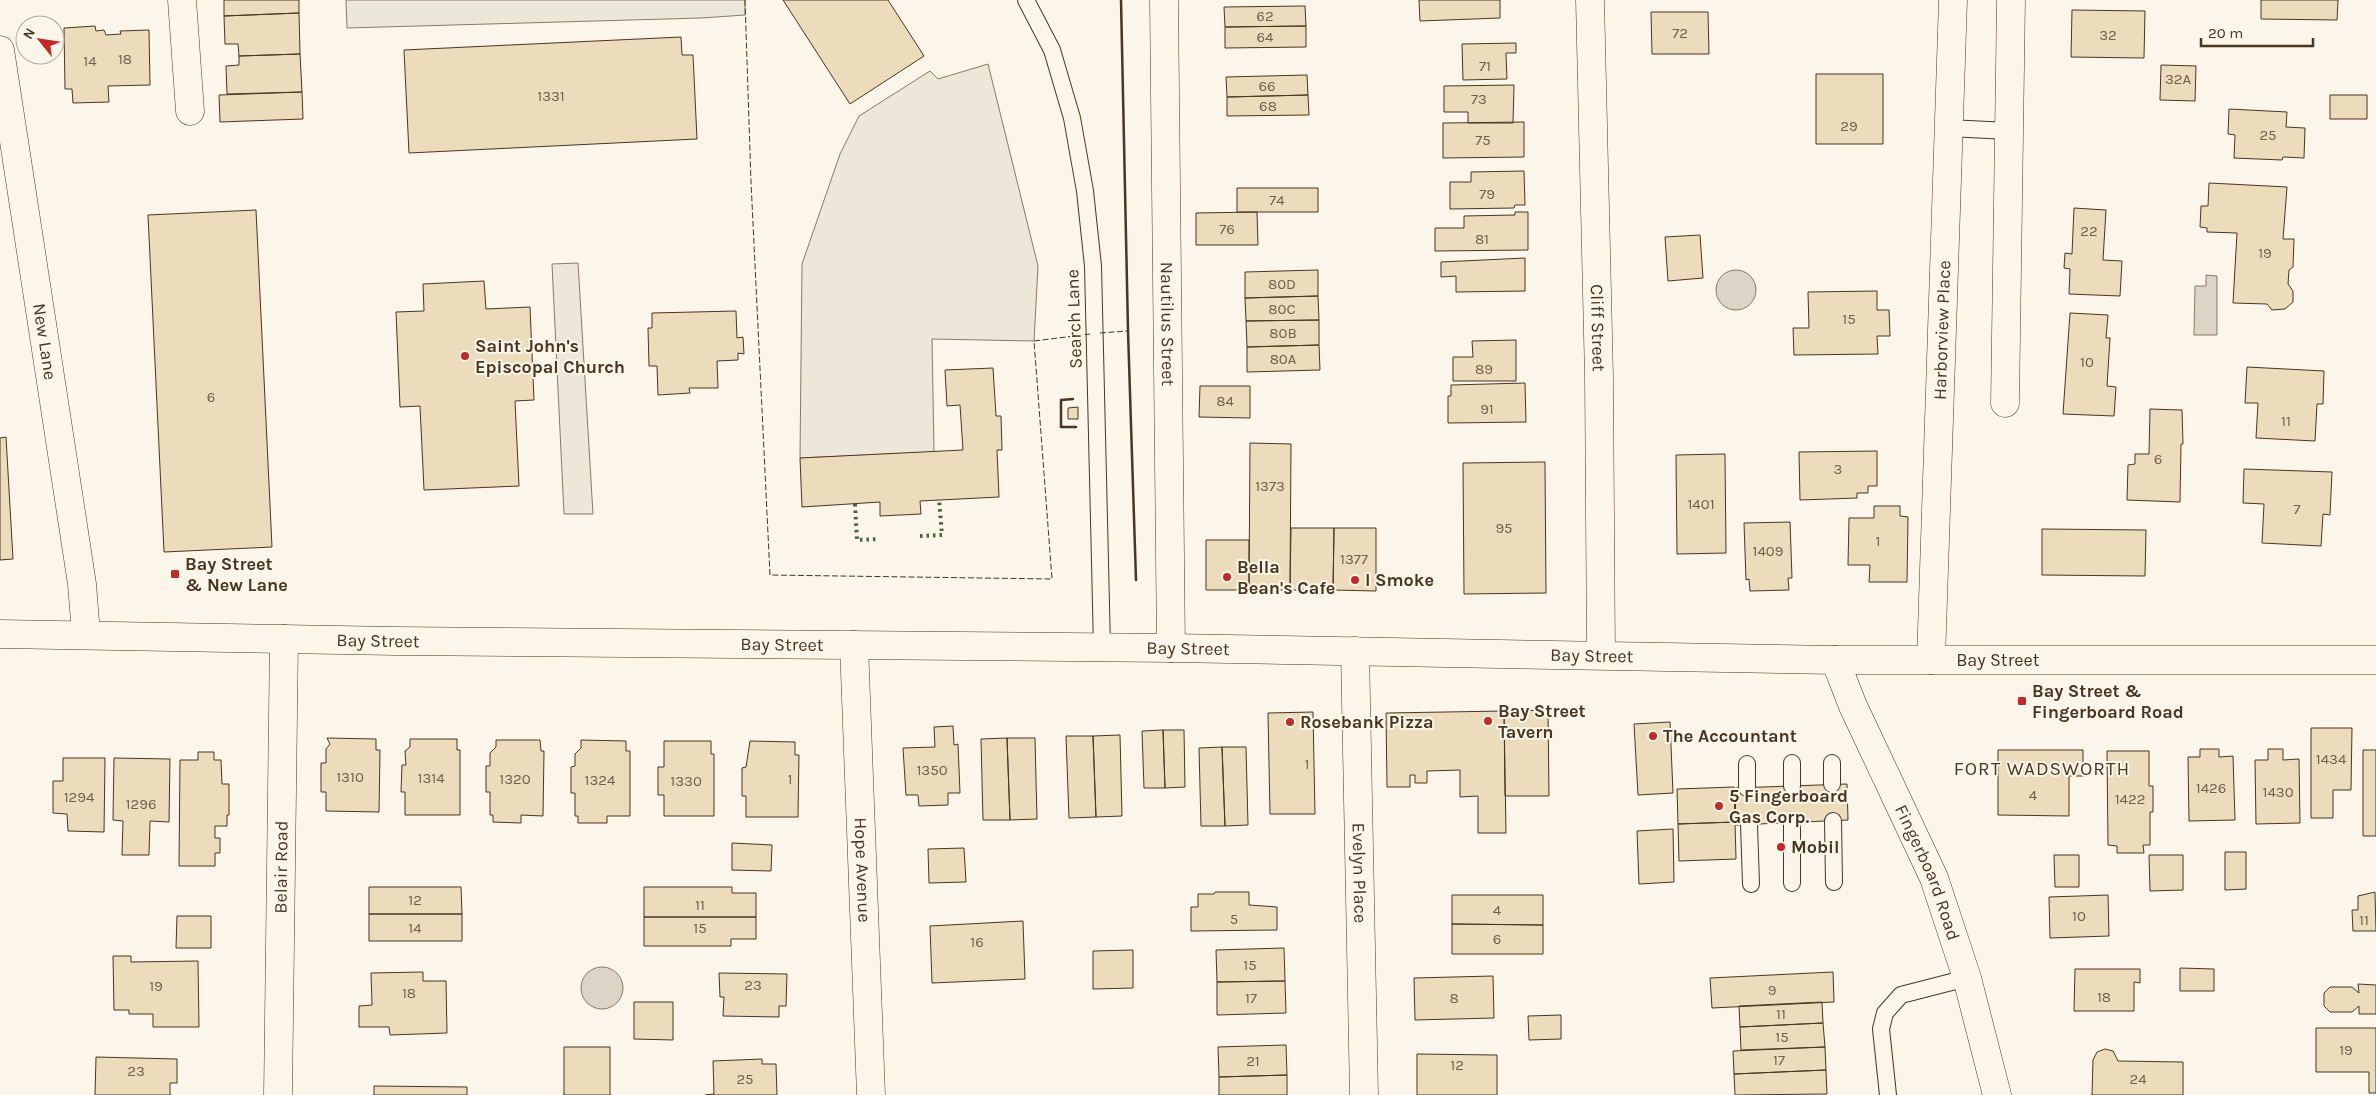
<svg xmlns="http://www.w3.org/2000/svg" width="2376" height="1095" font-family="Karla,sans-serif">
<rect width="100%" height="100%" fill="#fbf6e9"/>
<path fill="#ede7d9" stroke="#887966" d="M346,0H745V15L701,18L347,28Z
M988,64L1038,266L1034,341L932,339L934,452L800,458L802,264L840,154L859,116L930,71L938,79Z
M578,263L593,514H564L552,264Z"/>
<path fill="#dcd4c6" stroke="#887966" d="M1716 290a20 20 0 1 1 40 0a20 20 0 1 1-40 0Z
M2206,275L2217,276V335H2194L2195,286H2206Z
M581 988a21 21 0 1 1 42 0a21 21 0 1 1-42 0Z"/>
<path fill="#ecdcbc" stroke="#4a3520" d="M224,0H299V13L224,16Z
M783,0H888L924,56L850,104Z
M1419,0H1500V18L1420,21Z
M2261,0H2338L2337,20L2261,19Z
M1305,6L1306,26L1225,27L1224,7Z
M2072,10L2145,11L2144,58L2071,57Z
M1651,12H1708L1709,54H1652Z
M299,13L300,54L239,56L238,44H225L224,16Z
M95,26L96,31L104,30L106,35L121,34L120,31L149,30L150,85L108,86L109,102L73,103L72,89H65L64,28Z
M1306,26V47L1225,48V27Z
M681,37L682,55H693L697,139L409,153L404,50Z
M1516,43V53H1506L1507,79L1463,80L1462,44Z
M300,54L302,92L227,94L226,66L239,65V56Z
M2161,65L2196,66L2195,101L2160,100Z
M1816,74H1883V144H1816Z
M1307,75L1308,95L1227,97L1226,77Z
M1514,85L1513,123H1468V112H1444V86Z
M302,92L303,119L220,122L219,95Z
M1308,95L1309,115L1227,116V97Z
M2330,95H2367V119H2330Z
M2229,109L2287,112L2286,127L2305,128L2304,158L2283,157L2282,160L2234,158L2235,135L2228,134Z
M1524,122V157L1443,158V123Z
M1524,171L1525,205H1515L1514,208L1450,209V182H1471V172Z
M2209,183L2287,187L2283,239H2294L2293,267L2289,270L2288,284L2293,291V302L2285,309L2272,310L2267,304L2233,303L2237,233L2207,232V228L2200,227L2201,206H2208Z
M1237,188H1318V212H1237Z
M2074,208L2106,210L2103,260L2122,261L2120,296L2069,294L2070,269L2064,268L2065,253L2072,254Z
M256,210L272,547L164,552L148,215Z
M1257,212L1258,245H1196V213Z
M1515,212H1528V250L1435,251V228H1464V216L1515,215Z
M1700,235L1703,278L1668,281L1665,237Z
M1525,258V291L1456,292V276L1441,277V262Z
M1318,270V296L1245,298V272Z
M484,281L486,309L530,307L534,400L515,401L519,486L424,490L420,406L400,407L396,312L424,311L423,284Z
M1877,291V310H1889L1890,336H1877L1878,354L1794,355L1793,328H1809L1808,292Z
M1318,296L1319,320L1246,321L1245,298Z
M736,311L737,338L743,337L744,354L738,353V360L717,361L718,388H689L690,393L658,395L657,366H649L648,328H652V313Z
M2070,313L2108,315L2106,338H2110L2107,386L2116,387L2114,416L2063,414Z
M1319,320V345L1247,347L1246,321Z
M1516,340V381H1453V357H1473L1472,341Z
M1319,345L1320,370L1247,372V347Z
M2247,367L2324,371L2323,404H2317L2315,441L2256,438L2258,403H2245Z
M993,368L996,416H1001L1002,450H997L999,497L920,501L921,514L880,516V502L802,507L800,458L963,450L960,405L947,406L945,370Z
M1525,383L1526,422L1448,423V396H1451V385Z
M1200,386H1250V418L1199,417Z
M1078,407V419H1068V408Z
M2150,409L2182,410L2183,444H2181L2180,502L2127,500L2128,465L2135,464V454H2149Z
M6,437L13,559L0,560V438Z
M1250,443L1291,444L1290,590H1249Z
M1877,451V486H1868V493H1857V498L1800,500L1799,452Z
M1725,454L1726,553L1677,554L1676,455Z
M1545,462L1546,593L1464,594L1463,463Z
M2244,469L2332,472L2330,515L2323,514L2321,546L2262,543L2264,504L2243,503Z
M1874,506H1900V516L1908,517L1907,582H1869L1870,565H1848L1849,518H1874Z
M1790,522L1792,578H1788L1789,590L1750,591L1749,579L1746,580L1744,523Z
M1291,528H1334L1333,590H1290Z
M1334,528H1376V591L1333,590Z
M2042,529L2146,530L2145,576L2042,575Z
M1206,540H1249V590H1206Z
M1548,710L1549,796H1505L1504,711Z
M1504,711L1506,833H1478V796L1460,797V770L1427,771V783H1415V775H1410V787H1387L1386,713Z
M1313,712L1315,814H1270L1268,713Z
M1670,722L1673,793L1638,795L1634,724Z
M953,726L954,745L958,744L960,793H948V805L919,806L918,795H906L903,748L935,747L934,727Z
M2311,728H2352L2351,790H2333V818H2311Z
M1163,730L1165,788H1144L1142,731Z
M1163,730H1184L1185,787L1165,788Z
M1120,735L1122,816L1096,817L1093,736Z
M1066,736H1093L1096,817L1069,818Z
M327,738L376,739V750H380L379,812L326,811V792H321V763H326V749L330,744Z
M1007,738H1035L1037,819L1010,820Z
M1007,738L1010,820H983L981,739Z
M410,739H457V750H460V815H405V792H401L402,765H406L405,751L410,747Z
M496,740H540L541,751H544L543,816L521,815V823L493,822V815H490V792H486V766H490V753L496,747Z
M581,740L626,741V751H630V816H607V823H578V816H575V793H571V767L575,766V754L581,748Z
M664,741H711V754H714V816H664V795H658V767H664Z
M750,741L795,742V755H799L798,817H746V796H742V768L746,767Z
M1222,747L1225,826H1201L1199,748Z
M1222,747H1246L1248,825L1225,826Z
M2200,749H2219V757L2233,756L2235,820L2189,821L2188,757H2200Z
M2268,749H2283V760L2299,759L2300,823L2256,824L2255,760H2268Z
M1998,750H2083V776H2069V816L1998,815Z
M2363,750H2376V836H2363Z
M2107,751H2149V786H2153V812H2150V845H2143L2144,853H2117V846L2108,845Z
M198,752H214V760H221L222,784H229V815H227V826H215V838H220V853H215V866H179L180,760H198Z
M63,758H105L104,832L68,831L67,814L53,813V781H63Z
M114,758L170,759L169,822L150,821L149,855H122L123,821L113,820Z
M1847,784L1848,820L1736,825L1735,788Z
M1734,787L1735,822L1678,824L1677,789Z
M1735,822L1736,859L1679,861L1678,824Z
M1673,829L1674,882L1639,884L1637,831Z
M732,843L772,845L771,871L732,870Z
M964,848L966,882L929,883L928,849Z
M2225,852H2246V889L2225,890Z
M2054,855H2079V887H2055Z
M2149,855H2183V890L2150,891Z
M369,887H461L462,914H369Z
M644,887H732V893H756V917H644Z
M1215,892H1249V905L1277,907V930L1191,931V907H1198V894H1214Z
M2375,892L2376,931H2353L2352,910H2358V896Z
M1452,895H1543V925L1452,924Z
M2108,895L2109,936L2050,938L2049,897Z
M369,914H462V941H369Z
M177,916H211V948H176Z
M644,917H756V939H731V946H644Z
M1023,921L1025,979L932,983L930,926Z
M1452,924L1543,925V954H1452Z
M1284,948L1285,981L1217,982L1216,950Z
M1133,950V988L1093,989V951Z
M113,956H131V962L198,961L199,1027H153V1014H129V1010H114Z
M2180,968L2214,969V991H2180Z
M2075,969H2140V983L2134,982V1011H2074Z
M423,972V981H446L447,1033L390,1035L389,1027H359V1006L372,1005L371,973Z
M1833,972L1834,1002L1712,1008L1710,978Z
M719,973L787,974L786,1006H779V1017L723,1016L724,997H720Z
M1493,976L1494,1018L1415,1020L1414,978Z
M1285,981L1286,1013L1217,1015V982Z
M2358,984L2376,985V1014H2359V1006L2352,1012H2330L2324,1006V993L2330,987H2352L2359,993Z
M634,1002H673V1040L634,1039Z
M1822,1002L1823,1023L1740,1027L1739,1006Z
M1561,1015V1039L1529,1040L1528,1016Z
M1823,1023L1825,1047L1741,1050L1740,1027Z
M2316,1028H2376V1093H2369V1072H2316Z
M1286,1045L1287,1075L1219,1077L1218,1047Z
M564,1047H610V1095H564Z
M1825,1047L1826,1070L1734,1074L1733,1051Z
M2105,1049L2113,1051L2118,1061L2183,1062V1095H2092L2093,1060L2097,1052Z
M1417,1054L1497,1055V1095H1417Z
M96,1057L177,1059V1083H170V1095H95Z
M762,1059V1064H776L777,1095H705L714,1094L713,1061Z
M1826,1070L1827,1094L1735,1095L1734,1074Z
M1287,1075V1095H1219V1077Z
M374,1086L467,1087V1095H374Z"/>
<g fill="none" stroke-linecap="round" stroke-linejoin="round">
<defs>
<path id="service" d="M1026,0L1052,50L1072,118L1085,191L1093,266L1102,647
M1948,128L2009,131
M1832,763V784
M1747,764V788
M1792,786V763
M1833,821L1834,882
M1792,822V883
M1749,824L1751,884
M1888,1095L1881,1029L1885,1013L1901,995L1967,978"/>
<g id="minor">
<path d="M182,0L190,111"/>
<path id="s1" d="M1164,0L1171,648"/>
<path id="s2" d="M1590,0L1599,377L1601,654"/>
<path id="s3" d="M0,50L82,584L86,634"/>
<path d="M2005,403L2011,0"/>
<path id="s4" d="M854,645L871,1095"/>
<path id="s5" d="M1355,651L1364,1095"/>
<path id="s6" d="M1931,660L1953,0"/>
<path id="s7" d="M278,1095L284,639"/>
</g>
<g id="tertiary">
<path id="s8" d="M1835,660L1853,706L1934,878L1967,978L1997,1095"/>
</g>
<g id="secondary">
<path id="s9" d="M0,634L395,641L1171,648L1835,660H2376"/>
</g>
</defs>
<use href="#service" stroke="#4a3520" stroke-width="18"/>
<use href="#minor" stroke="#4a3520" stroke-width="29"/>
<use href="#tertiary" stroke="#4a3520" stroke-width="29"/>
<use href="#secondary" stroke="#4a3520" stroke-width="29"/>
<use href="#service" stroke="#fbf6e9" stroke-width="16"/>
<use href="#minor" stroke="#fbf6e9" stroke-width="28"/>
<use href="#tertiary" stroke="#fbf6e9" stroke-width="28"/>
<use href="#secondary" stroke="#fbf6e9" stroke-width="28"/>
<path stroke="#436837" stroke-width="4" stroke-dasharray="2.5 4" stroke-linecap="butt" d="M855,504L857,540L879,539
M920,536L942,535L939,499"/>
<path stroke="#4a3520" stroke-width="1" stroke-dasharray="6 2.5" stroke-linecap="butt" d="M745,0L751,182L770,575L1052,579L1034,341L1090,334
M1100,333L1128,331"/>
<path stroke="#4a3520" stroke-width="2.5" d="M1121,0L1128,331L1136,580
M1073,399L1061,400V427H1076"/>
</g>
<g fill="#c62828" stroke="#fbf6e9" stroke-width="2">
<circle cx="465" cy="356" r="5"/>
<rect x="170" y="569" width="10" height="10" rx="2.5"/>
<circle cx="1227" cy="577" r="5"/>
<circle cx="1355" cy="580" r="5"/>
<rect x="2017" y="696" width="10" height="10" rx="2.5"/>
<circle cx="1488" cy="721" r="5"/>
<circle cx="1290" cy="722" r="5"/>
<circle cx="1653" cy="736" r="5"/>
<circle cx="1719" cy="806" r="5"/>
<circle cx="1781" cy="847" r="5"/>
</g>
<g text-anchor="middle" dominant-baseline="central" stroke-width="4" stroke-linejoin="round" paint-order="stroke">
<g font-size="15" fill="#725f47">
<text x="1265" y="16">62</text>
<text x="1680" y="33">72</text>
<text x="2108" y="35">32</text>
<text x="1265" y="37">64</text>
<text x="125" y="59">18</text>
<text x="90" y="61">14</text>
<text x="1485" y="66">71</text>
<text x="2178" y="79">32A</text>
<text x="1267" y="86">66</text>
<text x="551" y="96">1331</text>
<text x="1479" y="99">73</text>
<text x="1268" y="106">68</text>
<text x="1849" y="126">29</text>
<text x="2268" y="135">25</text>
<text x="1483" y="140">75</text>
<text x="1487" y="194">79</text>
<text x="1277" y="200">74</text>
<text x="1227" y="229">76</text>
<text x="2089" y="231">22</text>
<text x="1482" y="239">81</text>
<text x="2265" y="253">19</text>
<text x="1282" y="284">80D</text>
<text x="1282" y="309">80C</text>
<text x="1849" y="319">15</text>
<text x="1283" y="333">80B</text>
<text x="1283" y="359">80A</text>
<text x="2087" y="362">10</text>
<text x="1484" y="369">89</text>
<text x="211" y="397">6</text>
<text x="1225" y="401">84</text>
<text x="1487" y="409">91</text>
<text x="2286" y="421">11</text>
<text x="2158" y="459">6</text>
<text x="1838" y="469">3</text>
<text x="1270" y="486">1373</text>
<text x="1701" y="504">1401</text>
<text x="2297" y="509">7</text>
<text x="1504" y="528">95</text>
<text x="1878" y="541">1</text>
<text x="1768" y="551">1409</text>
<text x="1354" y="559">1377</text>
<text x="2331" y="759">1434</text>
<text x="1307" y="764">1</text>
<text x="932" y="770">1350</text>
<text x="350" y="777">1310</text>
<text x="431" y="778">1314</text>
<text x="515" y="779">1320</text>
<text x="790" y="779">1</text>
<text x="600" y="780">1324</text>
<text x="686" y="781">1330</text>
<text x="2211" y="788">1426</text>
<text x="2278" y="792">1430</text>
<text x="2033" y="795">4</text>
<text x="79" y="797">1294</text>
<text x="2130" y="799">1422</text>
<text x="141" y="804">1296</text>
<text x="415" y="900">12</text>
<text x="700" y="905">11</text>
<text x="1497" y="910">4</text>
<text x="2079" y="916">10</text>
<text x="1234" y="919">5</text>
<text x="2364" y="920">11</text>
<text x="415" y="928">14</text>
<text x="700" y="928">15</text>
<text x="1497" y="939">6</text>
<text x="977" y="942">16</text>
<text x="1250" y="965">15</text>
<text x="753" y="985">23</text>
<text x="156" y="986">19</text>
<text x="1772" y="990">9</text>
<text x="409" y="993">18</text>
<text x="2104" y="997">18</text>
<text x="1251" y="998">17</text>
<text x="1454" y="998">8</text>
<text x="1781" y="1014">11</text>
<text x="1782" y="1037">15</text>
<text x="2346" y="1050">19</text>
<text x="1779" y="1060">17</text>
<text x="1253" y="1061">21</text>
<text x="1457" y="1065">12</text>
<text x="136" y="1071">23</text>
<text x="745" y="1079">25</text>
<text x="2138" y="1079">24</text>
</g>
<g font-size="18" fill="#4a3520" stroke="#fbf6e9">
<text transform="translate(1074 319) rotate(-92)">Search Lane</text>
<text stroke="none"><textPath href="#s1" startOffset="324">Nautilus Street</textPath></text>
<text stroke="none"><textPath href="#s2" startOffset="328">Cliff Street</textPath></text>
<text stroke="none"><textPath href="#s6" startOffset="330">Harborview Place</textPath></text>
<text stroke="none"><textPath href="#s3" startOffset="295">New Lane</textPath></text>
<text stroke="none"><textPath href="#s9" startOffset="378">Bay Street</textPath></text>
<text stroke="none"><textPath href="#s9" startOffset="782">Bay Street</textPath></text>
<text stroke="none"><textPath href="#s9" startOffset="1188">Bay Street</textPath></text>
<text stroke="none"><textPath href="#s9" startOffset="1592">Bay Street</textPath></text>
<text stroke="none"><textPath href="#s9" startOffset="1998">Bay Street</textPath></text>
<text stroke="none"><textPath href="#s7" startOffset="228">Belair Road</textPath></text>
<text stroke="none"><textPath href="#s4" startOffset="225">Hope Avenue</textPath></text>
<text stroke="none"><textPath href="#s5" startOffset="222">Evelyn Place</textPath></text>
<text stroke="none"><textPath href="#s8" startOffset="232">Fingerboard Road</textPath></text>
</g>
<g font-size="18" font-weight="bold" fill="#4a3520" stroke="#fbf6e9" text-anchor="start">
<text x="475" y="346">Saint John's<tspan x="475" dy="21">Episcopal Church</tspan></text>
<text x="185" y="564">Bay Street<tspan x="185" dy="21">&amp; New Lane</tspan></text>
<text x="1237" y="567">Bella<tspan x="1237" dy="21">Bean's Cafe</tspan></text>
<text x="1365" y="580">I Smoke</text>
<text x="2032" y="691">Bay Street &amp;<tspan x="2032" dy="21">Fingerboard Road</tspan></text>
<text x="1498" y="711">Bay Street<tspan x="1498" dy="21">Tavern</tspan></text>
<text x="1300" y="722">Rosebank Pizza</text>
<text x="1663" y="736">The Accountant</text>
<text x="1729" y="796">5 Fingerboard<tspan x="1729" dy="21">Gas Corp.</tspan></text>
<text x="1791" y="847">Mobil</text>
</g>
<g font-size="19" letter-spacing="1" fill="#4a3520" stroke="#fbf6e9">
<text x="2042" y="769">FORT WADSWORTH</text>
</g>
</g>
<g transform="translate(40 40) rotate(300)"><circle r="24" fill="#fbf6e9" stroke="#b4a999"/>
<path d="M0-4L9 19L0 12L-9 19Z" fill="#c62828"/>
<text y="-8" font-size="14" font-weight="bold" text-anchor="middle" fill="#4a3520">N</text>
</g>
<path d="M2201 38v8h112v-8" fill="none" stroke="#4a3520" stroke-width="2.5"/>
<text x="2208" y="38" font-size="15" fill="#4a3520" stroke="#fbf6e9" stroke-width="4" paint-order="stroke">20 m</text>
</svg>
